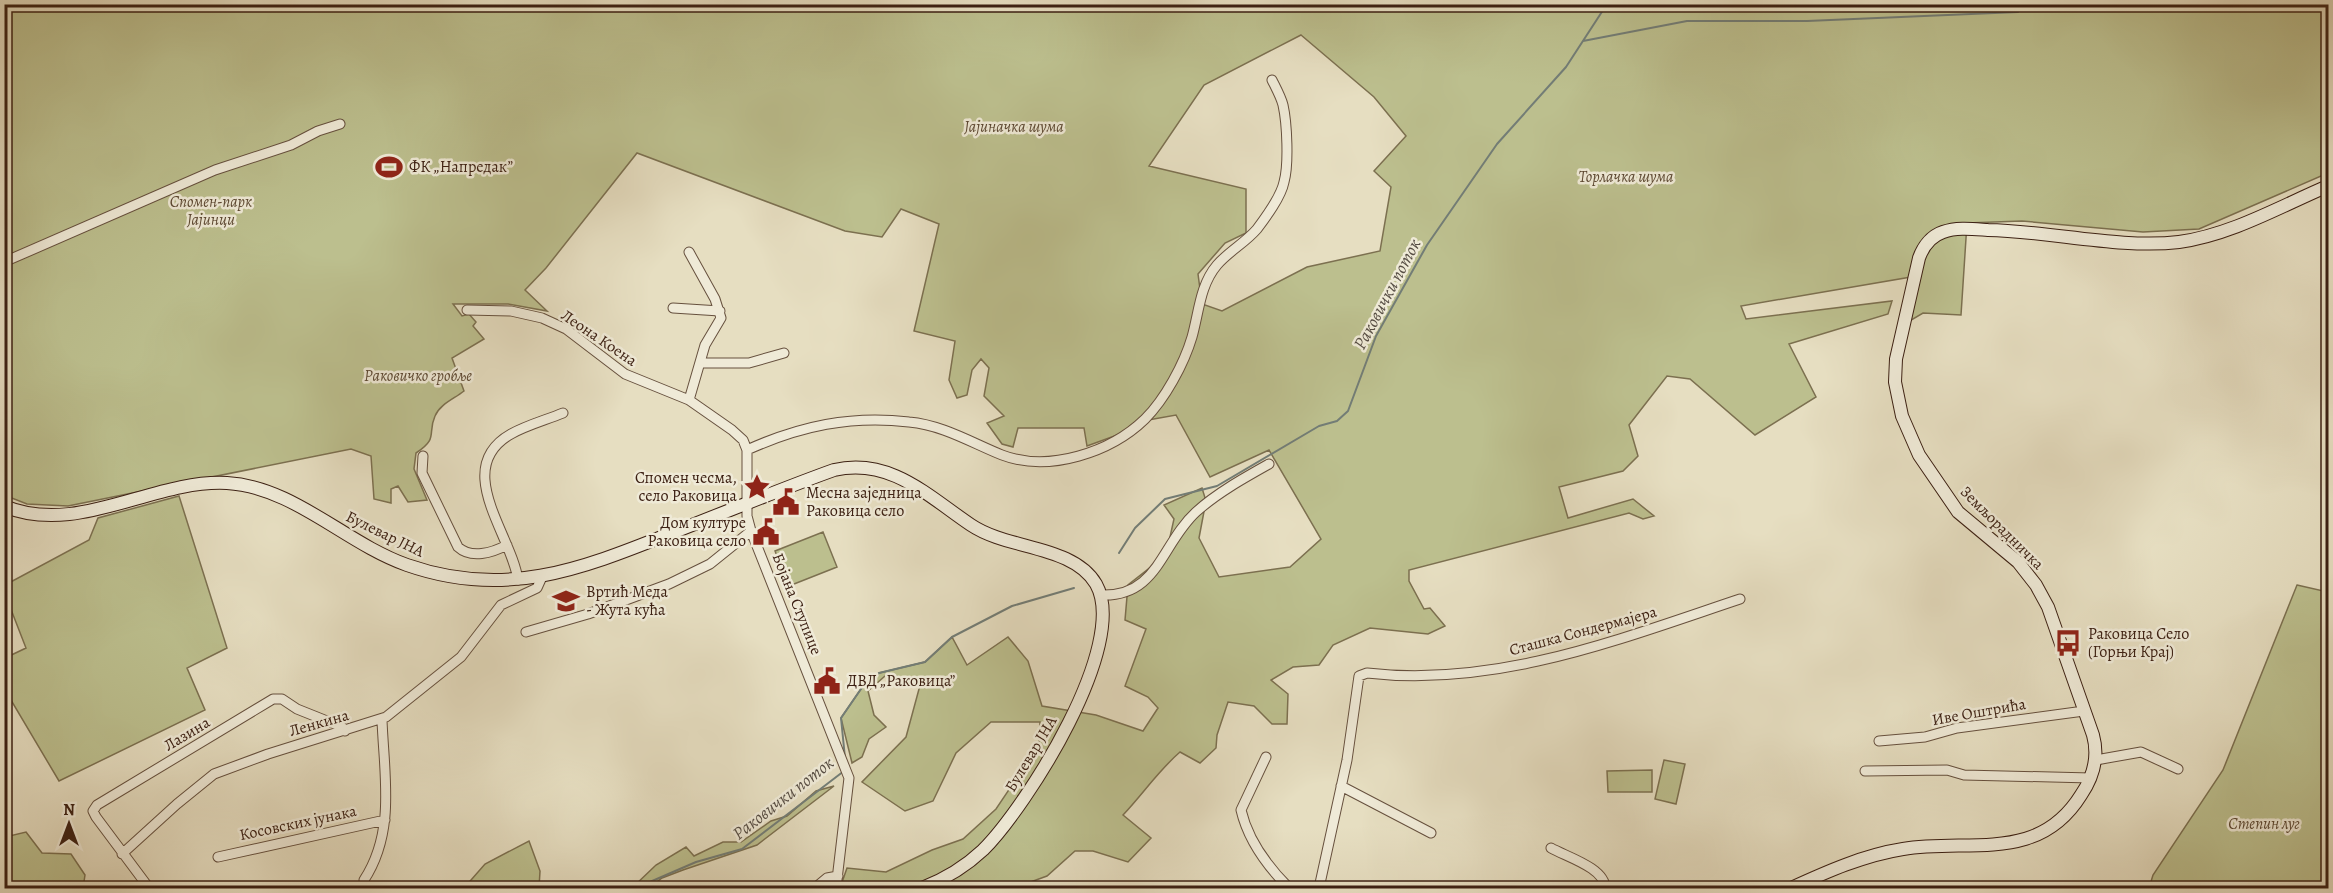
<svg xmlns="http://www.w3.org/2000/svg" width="2333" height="893" font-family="Alegreya,serif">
<rect width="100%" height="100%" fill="#e6dec1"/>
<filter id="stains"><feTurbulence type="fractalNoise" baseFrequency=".00333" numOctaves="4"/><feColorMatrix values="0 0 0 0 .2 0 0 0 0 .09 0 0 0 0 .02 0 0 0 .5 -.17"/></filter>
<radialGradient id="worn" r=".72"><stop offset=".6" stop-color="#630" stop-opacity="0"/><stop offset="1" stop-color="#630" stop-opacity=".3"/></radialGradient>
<path fill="#bcbf8e" stroke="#7c7050" stroke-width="1.5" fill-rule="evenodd" d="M4,5H2328V173L2199,229L2143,232L2022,221L1967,223L1961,315L1923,313L1903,325L1917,276L1741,306L1746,319L1892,301L1888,314L1789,344L1816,397L1755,435L1690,379L1667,376L1629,425L1638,456L1623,471L1559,487L1568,518L1633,499L1654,516L1643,519L1629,513L1409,570V581L1424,609L1430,608L1445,626L1428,634L1370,628L1333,645L1319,665L1293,667L1271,680L1288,694L1287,724H1272L1254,706L1228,702L1217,735L1216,748L1200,763L1180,752C1158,771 1143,794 1123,815L1151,838L1128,862L1093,851H1075L1047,876L1014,888H840L847,868L886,872L932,850L963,839L996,809L1039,745L1040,722H991L956,753L933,801L905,811L862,782L906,737L922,678L885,676L868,691L874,715L886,727L869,739L862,757L852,763L841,718L863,686L879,673L925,662L952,637L967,665L1008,637L1028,661L1042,706L1096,715L1143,731L1158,708L1148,697L1125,686L1146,629L1125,620L1128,585L1166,555L1174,519L1164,505L1202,488L1206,501L1199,538L1219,577L1290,567L1321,539L1269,450L1210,477L1176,415L1137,422L1120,434L1087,446L1084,428H1018L1013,447L1002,444L987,423L1004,416L984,396L989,368L981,359L972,370L967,395L957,398L949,380L955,341L914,331L939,224L901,209L882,237L845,231L637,153L546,268L525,290L547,311L508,304H453L462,316L469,314L476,322L473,326L484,339L452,358L464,391C454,399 440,404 435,416C427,434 439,438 416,453L414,469L427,500L408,502L398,486L391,489V503L374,499L371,456L351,449L68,506L27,504L4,495ZM1301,35L1374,97L1406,136L1374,171L1391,187L1380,251L1307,267L1222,311L1202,304L1198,274L1225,243L1246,233V189L1149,166L1204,85Z
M179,496L227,648L187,668L205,710L59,781L5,690V658L26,648L5,594V585L89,540L98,518Z
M823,532L837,567L789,586L775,551Z
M2297,585L2328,592V888H2149L2153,875L2223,770Z
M1664,760L1685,764L1676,804L1655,799Z
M1652,770V792H1608L1607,771Z
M834,786L757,845L683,870L662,878L649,888H632L656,865L686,847L694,856L723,842H741L771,821L787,816L816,791Z
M26,832L42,853L71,854L85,875L83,888H5V837Z
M529,841L540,871L539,888H464L485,864Z"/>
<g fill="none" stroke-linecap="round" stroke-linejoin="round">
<path stroke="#737d76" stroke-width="2" d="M1583,41L1687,21H1807L2018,12
M1119,553L1135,528L1165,499L1217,486L1319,426L1337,421L1348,411L1376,336L1427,245L1497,144L1566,67L1607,4
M845,758L841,718L863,686L879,673L925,662L952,637L1012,606L1074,588
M636,888L696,862L742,849L844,771"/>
<defs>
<path id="street" d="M4,262L215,170L291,145L318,131L340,124
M673,308L720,311
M467,310L511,311L542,318L566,329L625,374L689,400L732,430L743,440L747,450V516L751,531L849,778L836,888
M701,363H749L784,353
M689,400L705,345L721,318L715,299L689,252
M747,450C800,426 851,415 909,422C943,425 972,443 1002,455C1049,473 1111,452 1145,419C1165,399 1184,364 1192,337C1199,312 1200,285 1217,265C1229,251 1245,243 1257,229C1266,217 1281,197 1284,182C1289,164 1287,123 1283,105C1281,97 1276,88 1272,80
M423,456L422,473L458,547C471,559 492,553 507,545
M518,580C512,535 451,468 511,434C527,425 546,420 563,413
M1100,595C1158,598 1161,544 1196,512C1217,493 1244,478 1269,464
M526,632L588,614L669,584L710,564L751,531
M1879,741L1925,737L1957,728L2084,711
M1266,757L1241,810C1248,840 1268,867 1289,888
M2096,760L2141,752L2178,769
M1865,771L1947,770L1964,775L2091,778
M1341,786L1431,833
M1551,848C1567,857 1605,868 1605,888
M122,854L177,804L214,774L268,754L386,717L461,657L501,605L537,588L542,577
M218,857L385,820
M364,880C396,831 384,775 382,720
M149,888L96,817L93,811L97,805L273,699H282L297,709L342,727L345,731
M815,888L827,878L838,876
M1319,888L1347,760L1359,676L1367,673C1496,688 1620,639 1740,599"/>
<path id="secondary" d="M4,506C77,537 153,479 227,483C294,487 345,543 407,565C504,599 579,570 669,534C724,513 778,490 834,470C890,457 928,496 971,525C1008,550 1073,545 1096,584C1130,644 1027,806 983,850C965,867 945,879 922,888
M1791,888C1826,872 1864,855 1903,849C1969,838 2038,864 2081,795C2094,776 2099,757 2093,735L2048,607L2036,585L2018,562L1958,512L1919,455L1902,416L1895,382L1896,359L1919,258C1923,247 1931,236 1943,232C1957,227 1973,229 1988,230C2049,231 2121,249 2179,242C2231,235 2281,206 2328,186"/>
</defs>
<use href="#street" stroke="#66503e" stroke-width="11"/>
<use href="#secondary" stroke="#3c2013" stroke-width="14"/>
<use href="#street" stroke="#efead7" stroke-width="9"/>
<use href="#secondary" stroke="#efead7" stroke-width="12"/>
</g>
<defs>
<symbol id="stadium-bare" viewBox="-9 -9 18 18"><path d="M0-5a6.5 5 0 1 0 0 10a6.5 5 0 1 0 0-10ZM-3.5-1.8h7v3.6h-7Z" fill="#8f2418" stroke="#efead7" stroke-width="2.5" paint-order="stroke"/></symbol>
<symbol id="sight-bare" viewBox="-9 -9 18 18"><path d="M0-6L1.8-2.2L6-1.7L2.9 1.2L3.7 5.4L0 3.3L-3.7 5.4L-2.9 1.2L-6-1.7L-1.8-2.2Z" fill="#8f2418" stroke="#efead7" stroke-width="2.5" paint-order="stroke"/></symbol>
<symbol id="civic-bare" viewBox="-9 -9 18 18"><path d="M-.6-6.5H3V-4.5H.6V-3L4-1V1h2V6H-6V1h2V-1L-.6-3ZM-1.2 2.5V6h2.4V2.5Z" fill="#8f2418" stroke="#efead7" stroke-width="2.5" paint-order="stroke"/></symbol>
<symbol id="school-bare" viewBox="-9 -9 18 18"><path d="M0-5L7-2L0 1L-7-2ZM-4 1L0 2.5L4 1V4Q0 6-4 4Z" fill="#8f2418" stroke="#efead7" stroke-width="2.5" paint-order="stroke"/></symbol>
<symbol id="bus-bare" viewBox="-9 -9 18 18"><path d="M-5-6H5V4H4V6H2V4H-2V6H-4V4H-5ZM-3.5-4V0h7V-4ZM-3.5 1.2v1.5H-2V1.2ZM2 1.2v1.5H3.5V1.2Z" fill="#8f2418" stroke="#efead7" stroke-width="2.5" paint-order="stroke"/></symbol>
</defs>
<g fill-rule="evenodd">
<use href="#stadium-bare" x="370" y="148" width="38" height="38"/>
<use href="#sight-bare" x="738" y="468" width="38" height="38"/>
<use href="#civic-bare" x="767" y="483" width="38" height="38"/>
<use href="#civic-bare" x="747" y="513" width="38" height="38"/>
<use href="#school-bare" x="547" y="582" width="38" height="38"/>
<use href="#bus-bare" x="2049" y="624" width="38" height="38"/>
<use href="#civic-bare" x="808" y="662" width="38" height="38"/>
</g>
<g text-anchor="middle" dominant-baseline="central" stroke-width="5" stroke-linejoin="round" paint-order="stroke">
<g font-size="16" font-style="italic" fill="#5c4832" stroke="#efead7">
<text x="1014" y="127">Јајиначка шума</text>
<text x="1626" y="177">Торлачка шума</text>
<text x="211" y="202">Спомен-парк<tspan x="211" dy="18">Јајинци</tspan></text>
<text x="418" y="376">Раковичко гробље</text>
<text x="2264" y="824">Степин луг</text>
</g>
<g font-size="16" fill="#3c2013" stroke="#efead7" text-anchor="start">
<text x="409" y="167">ФК „Напредак”</text>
<text x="737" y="478" text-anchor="end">Спомен чесма,<tspan x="737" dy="18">село Раковица</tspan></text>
<text x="806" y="493">Месна заједница<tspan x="806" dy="18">Раковица село</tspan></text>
<text x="746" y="523" text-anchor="end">Дом културе<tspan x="746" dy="18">Раковица село</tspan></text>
<text x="586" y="592">Вртић Меда<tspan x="586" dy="18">- Жута кућа</tspan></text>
<text x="2088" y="634">Раковица Село<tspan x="2088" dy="18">(Горњи Крај)</tspan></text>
<text x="847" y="681">ДВД „Раковица”</text>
</g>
<g font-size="16" fill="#3c2013" stroke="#efead7">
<text transform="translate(599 338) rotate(34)">Леона Коена</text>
<text transform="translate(2002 528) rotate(45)">Земљорадничка</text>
<text transform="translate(385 534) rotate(26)">Булевар ЈНА</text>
<text transform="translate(797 604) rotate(68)">Бојана Ступице</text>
<text transform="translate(1583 631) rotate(-15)">Сташка Сондермајера</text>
<text transform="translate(1979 712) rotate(-10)">Иве Оштрића</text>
<text transform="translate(319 723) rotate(-16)">Ленкина</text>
<text transform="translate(187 734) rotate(-31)">Лазина</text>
<text transform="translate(1031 754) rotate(-59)">Булевар ЈНА</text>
<text transform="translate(298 823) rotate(-12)">Косовских јунака</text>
</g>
<g font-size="18" font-style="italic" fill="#574e45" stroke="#efead7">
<text transform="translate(1387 294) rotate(-62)">Раковички поток</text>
<text transform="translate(783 798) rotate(-38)">Раковички поток</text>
</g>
</g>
<rect width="2333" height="893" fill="none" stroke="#e6dec1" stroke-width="24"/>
<rect x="6" y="6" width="2321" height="881" fill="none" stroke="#3c2013" stroke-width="3"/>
<rect x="12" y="12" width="2309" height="869" fill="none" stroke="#3c2013" stroke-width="1.5"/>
<g transform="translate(69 824)" stroke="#efead7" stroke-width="4.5" paint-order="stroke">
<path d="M0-4.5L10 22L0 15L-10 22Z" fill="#3c2013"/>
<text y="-9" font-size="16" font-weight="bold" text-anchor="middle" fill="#3c2013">N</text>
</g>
<rect width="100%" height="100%" filter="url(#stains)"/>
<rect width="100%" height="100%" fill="url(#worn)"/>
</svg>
